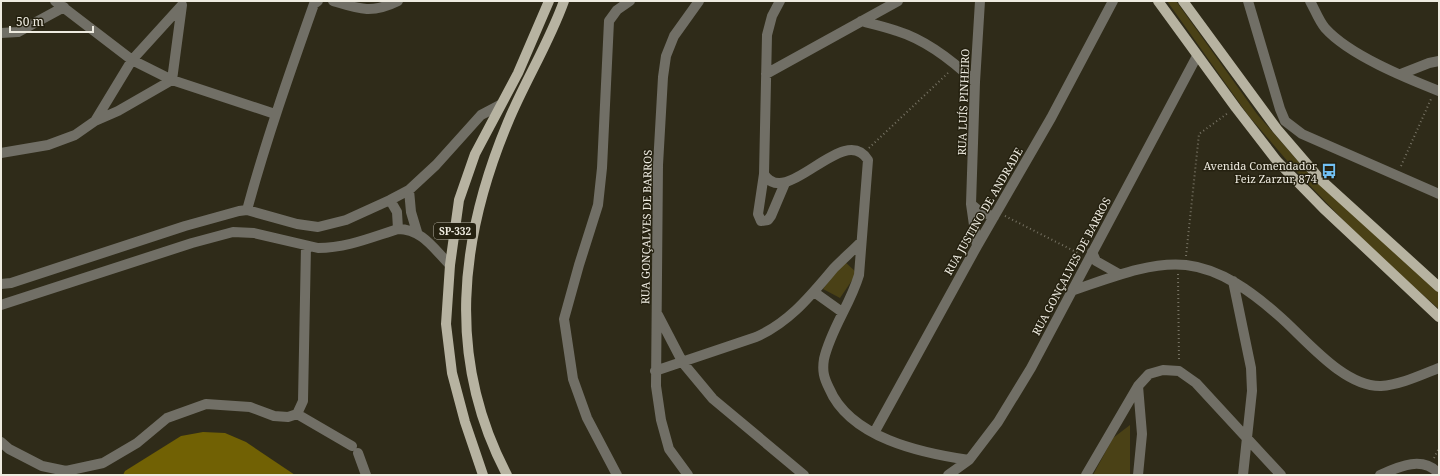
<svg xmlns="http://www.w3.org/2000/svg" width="1440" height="476" font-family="'Noto Serif',serif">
<rect width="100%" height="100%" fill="#2f2b19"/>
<path fill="#4a4116" d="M1167,1H1176L1257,114L1310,175L1439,291V309L1373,251L1295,170L1248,115Z
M844,261L857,273L840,298L823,289Z
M1130,425V475H1093L1113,438Z"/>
<path fill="#716104" d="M203,432L225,433L246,442L295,475H123L125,471L181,436Z"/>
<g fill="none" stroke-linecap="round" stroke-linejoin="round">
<path stroke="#767263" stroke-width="2" stroke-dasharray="1 3" stroke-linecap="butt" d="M869,148L948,73
M1401,166L1431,99
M1005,216L1080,254
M1186,256L1199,134L1228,113
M1178,274L1179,362
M1434,458L1439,448"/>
<path stroke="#716f66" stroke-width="10" d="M55,1L132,60L172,80L275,114
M333,1C359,9 372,14 398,1
M780,1L772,16L767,35L764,174C786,211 844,121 868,160L859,275C850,305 831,329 824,359C822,371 824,378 829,388C850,438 921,453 969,460
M1248,1L1280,109L1285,121L1302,134L1439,194
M1310,1C1315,10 1319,21 1325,28C1349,55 1406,78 1439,91
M861,21C873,24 886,27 897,31C926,40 953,61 975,82
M1,33L18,32L64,7
M766,74L898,1
M1401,74L1429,63L1439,61
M95,121L118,111L172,80L182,5
M1,153L48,145L75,135L95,121L132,60L182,5
M764,174L758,214L761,221L768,220L771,216L785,183
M409,190L411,212L417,232
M390,200L397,212L398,229
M971,204L978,210L994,217
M247,210C266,140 290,72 314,4L318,1
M977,246L971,204L975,82L980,1
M1092,252L1096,261L1119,274
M1233,281L1251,368L1252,391L1243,475
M1,284L11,283L185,226L239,211L247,210L297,224L318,227L346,220L390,200L409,190L436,165L481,115L500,105
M1074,290C1107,279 1150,261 1186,265C1221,269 1252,292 1278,315C1305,338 1343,387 1381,386C1400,385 1421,375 1439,368
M814,292L842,312
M1,305L192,243L233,232L254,233L318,248C347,248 372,237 398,229C422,229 434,249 450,265
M658,315L683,363L713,399L804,475
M655,371L756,337C790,322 811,295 834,268C843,259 852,251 861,242
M297,414L352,446
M874,433L977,246L1051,118L1113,1
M1,442L9,449L42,466L66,471L103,463L137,443L167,418L206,404L250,407L274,416L288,417L297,414L303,401L306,246
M358,453L366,475
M617,475L587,418L573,379L564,319L579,265L598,205L602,168L609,21L617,10L630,1
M688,475L669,449L661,420L656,386L658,165L663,77L666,56L674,36L699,1
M948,475L969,460L998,422L1031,368L1197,56
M1086,475L1138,386L1149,374L1163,370L1179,371L1196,383L1281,475
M1138,475L1142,434L1138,386
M1380,475C1398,467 1423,455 1439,474"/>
<path stroke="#b7b3a1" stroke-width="10" d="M1158,1L1236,108L1277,161L1323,208L1439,317
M1183,1L1277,129L1320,179L1439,287
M483,475L465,422L452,373L446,324L450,265L459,200L475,154L518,73L549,1
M507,475C446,359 459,239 508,122C525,81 549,43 564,1"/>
</g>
<defs>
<symbol id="bus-bare" viewBox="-9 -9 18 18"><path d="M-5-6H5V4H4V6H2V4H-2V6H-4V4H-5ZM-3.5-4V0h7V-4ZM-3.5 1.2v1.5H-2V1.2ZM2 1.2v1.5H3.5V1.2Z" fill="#72c1f5" stroke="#252110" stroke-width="2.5" paint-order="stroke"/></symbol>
</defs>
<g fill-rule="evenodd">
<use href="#bus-bare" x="1318" y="160" width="22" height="22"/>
</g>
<g text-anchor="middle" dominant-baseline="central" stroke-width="3" stroke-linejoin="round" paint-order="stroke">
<rect fill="#252110" stroke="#b2aea2" stroke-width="1" x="434" y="223" width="42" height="16" rx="3"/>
<g font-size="10" font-weight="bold" fill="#eeebe0">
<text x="455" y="231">SP-332</text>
</g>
<g font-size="11" fill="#eeebe0" stroke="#252110">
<text transform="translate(963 102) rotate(-88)">RUA LUÍS PINHEIRO</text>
<text transform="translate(983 211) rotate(-60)">RUA JUSTINO DE ANDRADE</text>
<text transform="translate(646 227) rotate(-89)">RUA GONÇALVES DE BARROS</text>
<text transform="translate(1071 266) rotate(-62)">RUA GONÇALVES DE BARROS</text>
</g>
<g font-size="11" fill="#eeebe0" stroke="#252110" text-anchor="end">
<text x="1317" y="165">Avenida Comendador<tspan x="1317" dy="13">Feiz Zarzur, 874</tspan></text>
</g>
</g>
<rect width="1440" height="476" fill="none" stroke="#eeebe0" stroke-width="4"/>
<path d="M10 26v6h83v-6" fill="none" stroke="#eeebe0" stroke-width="2"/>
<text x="16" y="26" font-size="12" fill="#eeebe0" stroke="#252110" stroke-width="3" paint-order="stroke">50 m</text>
</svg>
